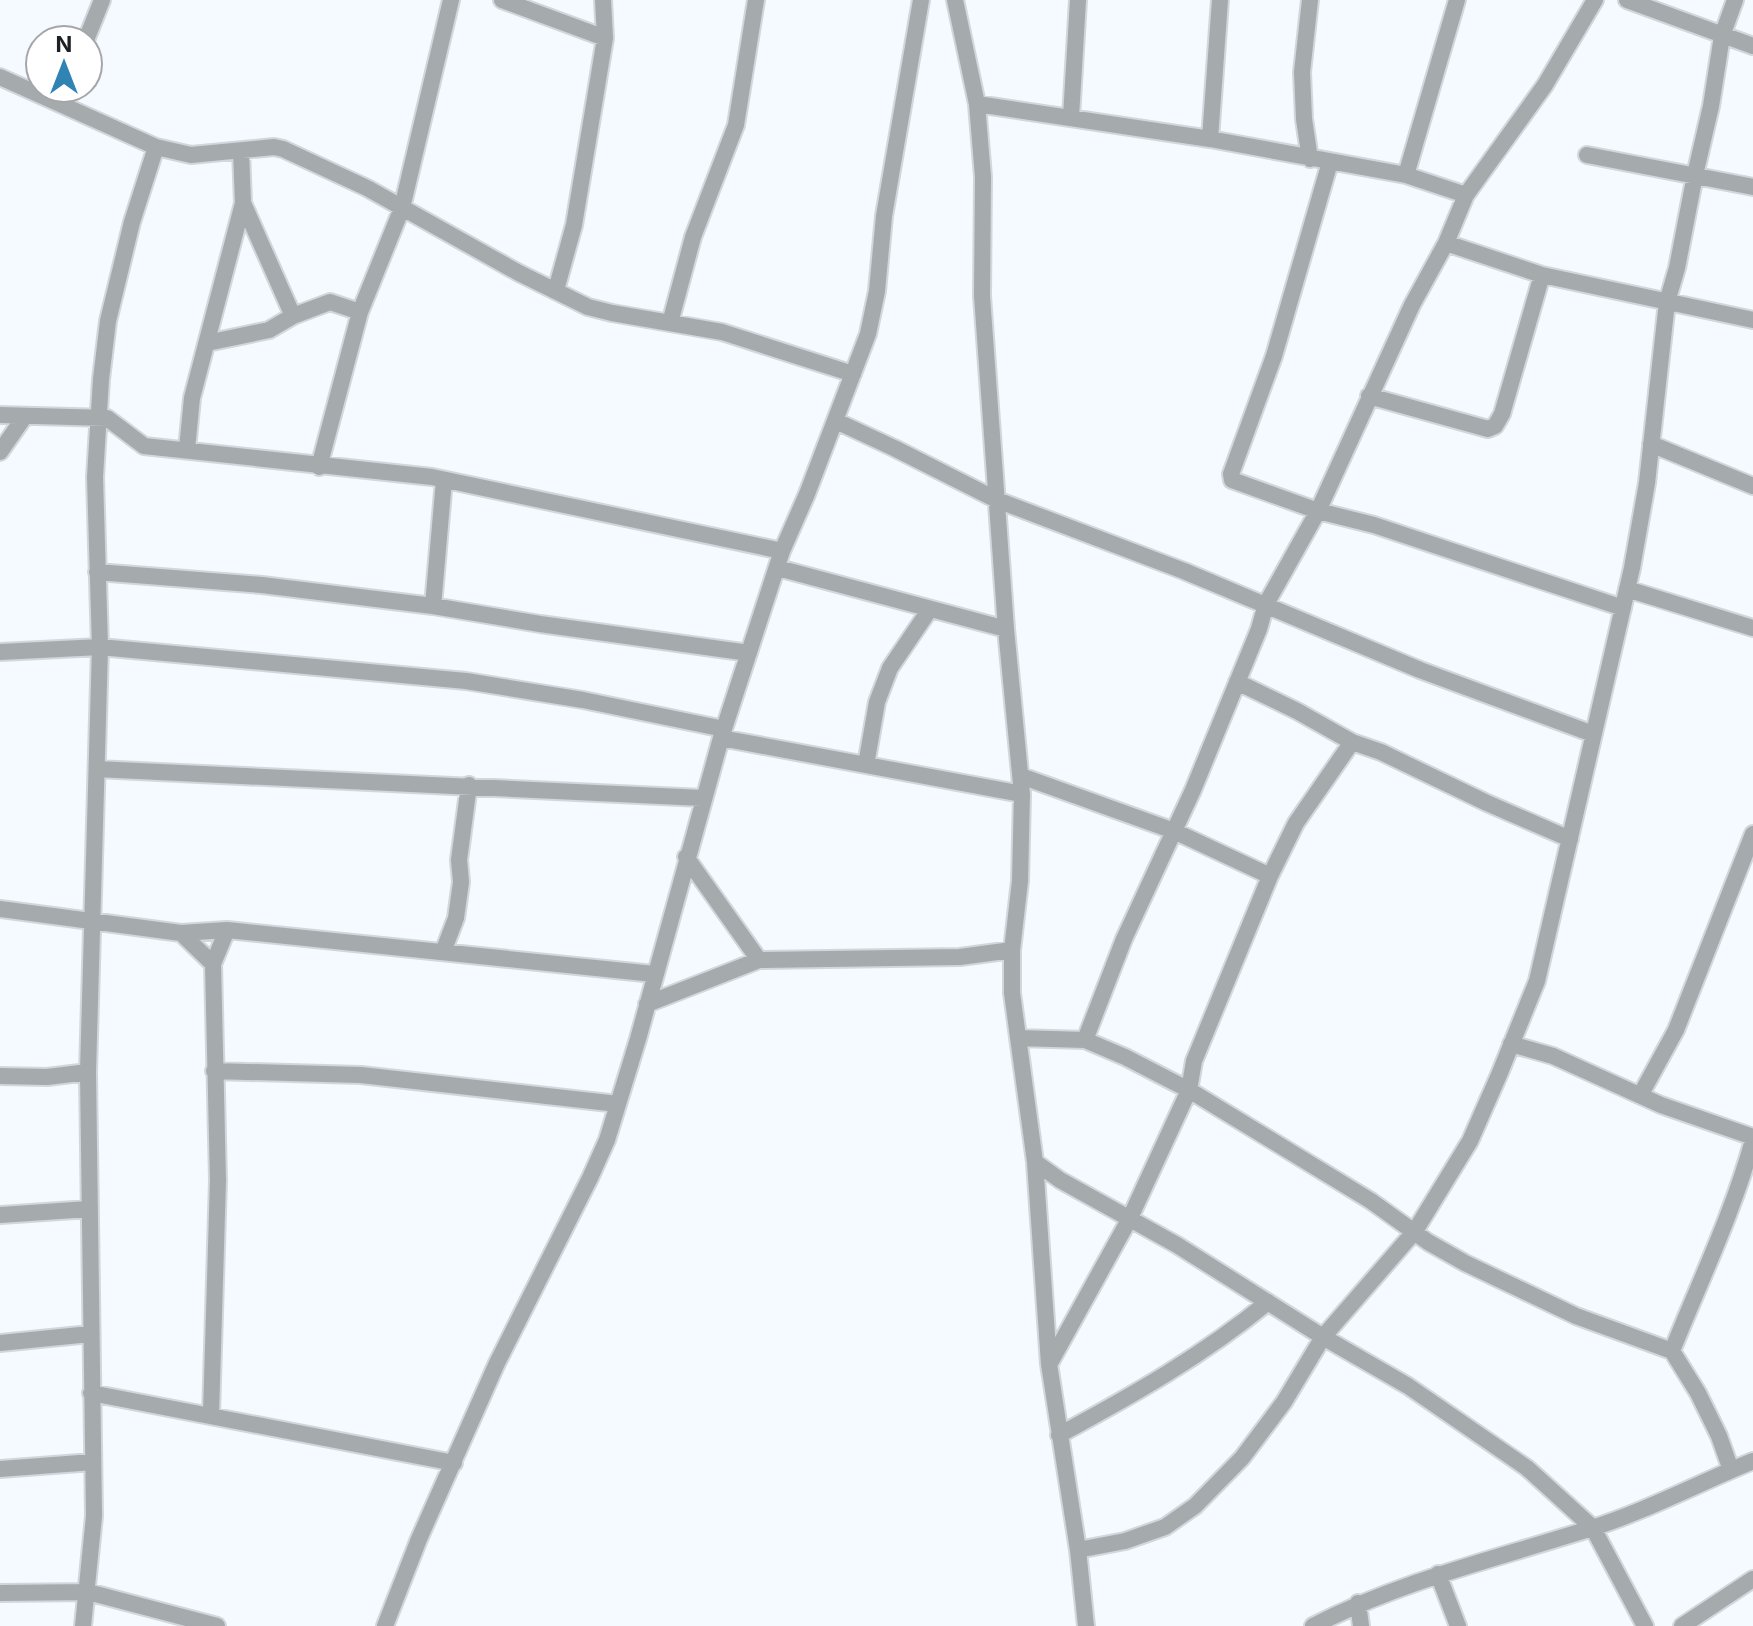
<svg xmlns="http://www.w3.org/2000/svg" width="1753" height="1626" font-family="Inter,sans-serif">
<rect width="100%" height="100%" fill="#f4faff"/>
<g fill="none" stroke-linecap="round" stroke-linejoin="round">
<defs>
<path id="minor" d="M502,0L605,38
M955,0L977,104L983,177L982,296L1006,629L1022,794L1020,881L1012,950V993L1035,1162L1049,1364L1078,1550L1086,1626
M1627,0L1753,46
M86,40L102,0
M0,77L156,147L191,155L274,147L283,149L367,188L519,273L588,307L612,313L722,332L853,374
M977,104L1210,139L1406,175L1466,195L1545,85L1595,0
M1071,117L1078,0
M1210,139L1220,0
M1587,155L1753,187
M1310,159L1304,119L1302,72L1310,0
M1330,162L1274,356L1231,474L1232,480L1318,511L1374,525L1623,608
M1406,175L1457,0
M243,203L293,316
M1446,243L1542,275L1753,320
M556,290L574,225L605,38L603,0
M670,323L693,237L736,125L756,0
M207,343L269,330L293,316L330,302L360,312
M1369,396L1488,429L1495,426L1502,414L1542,275
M0,415L107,418L144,446L432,477L782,551
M836,421L894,448L997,500L1184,571L1420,670L1593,734
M1651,444L1753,486
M187,449L192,398L243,203L241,151
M0,452L25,416
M319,467L360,312L402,208L451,0
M778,568L1006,629
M97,572L262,585L433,606L540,624L749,653
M1627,589L1753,628
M433,606L444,480
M0,652L100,647L466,681L583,700L724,729
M1237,682L1297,711L1352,742L1381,752L1487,803L1570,839
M721,738L1022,794
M866,765L877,702L890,668L930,609
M97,769L702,798
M1021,776L1174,831L1270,876
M686,857L759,960
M0,909L181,933L227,930L654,974
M181,933L213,964
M443,952L456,918L461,882L459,860L469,785
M647,1004L759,960L960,957L1012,950
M1018,1038L1085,1040L1125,1057L1189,1090L1371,1201L1428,1242L1465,1263L1576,1316L1672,1351L1698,1393L1719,1436L1731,1470
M1085,1040L1124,939L1193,790L1259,629L1266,604L1318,511L1412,305L1446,243L1466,195
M1511,1044L1553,1056L1661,1105L1753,1137
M214,1071L361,1075L618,1104
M0,1076L47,1077L88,1072
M1641,1094L1676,1030L1753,834
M1035,1162L1060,1180L1177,1245L1323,1337L1408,1386L1527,1468L1593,1528L1645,1626
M0,1215L89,1209
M0,1343L90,1334
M1672,1351C1700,1281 1733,1213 1753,1140
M1050,1363L1130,1218L1189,1090L1194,1061L1270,876L1296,823L1352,742
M91,1393L454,1463
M211,1414L218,1180L213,964L227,930
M1059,1435C1131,1396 1204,1355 1268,1302
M0,1469L93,1462
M1078,1550L1125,1541L1165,1527L1195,1506L1242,1458L1284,1402L1323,1337L1415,1231L1470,1141L1499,1075L1537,981L1632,568L1647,483L1667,302L1677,268L1695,175L1711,106L1722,36L1735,0
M1438,1574L1458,1626
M0,1593L88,1592L217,1626
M1358,1603L1361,1626
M83,1626L94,1516L88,1072L100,647L95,477L101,379L108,321L132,222L156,147
M385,1626L419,1539L497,1363L590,1178L607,1140L638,1039L721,738L782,551L807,494L868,334L877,291L884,216L921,0
M1313,1626C1401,1581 1495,1559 1589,1529C1644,1512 1699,1483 1753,1461
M1682,1626L1753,1579"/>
</defs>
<use href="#minor" stroke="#d2d7dc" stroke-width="20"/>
<use href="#minor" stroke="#a5aaad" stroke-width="16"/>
</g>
<g transform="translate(64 64)"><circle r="38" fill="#ffffff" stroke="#a5a6a7" stroke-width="2"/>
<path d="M0-6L14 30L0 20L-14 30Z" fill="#3083b3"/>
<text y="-12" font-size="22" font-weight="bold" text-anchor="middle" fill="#1d2123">N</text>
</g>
</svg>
